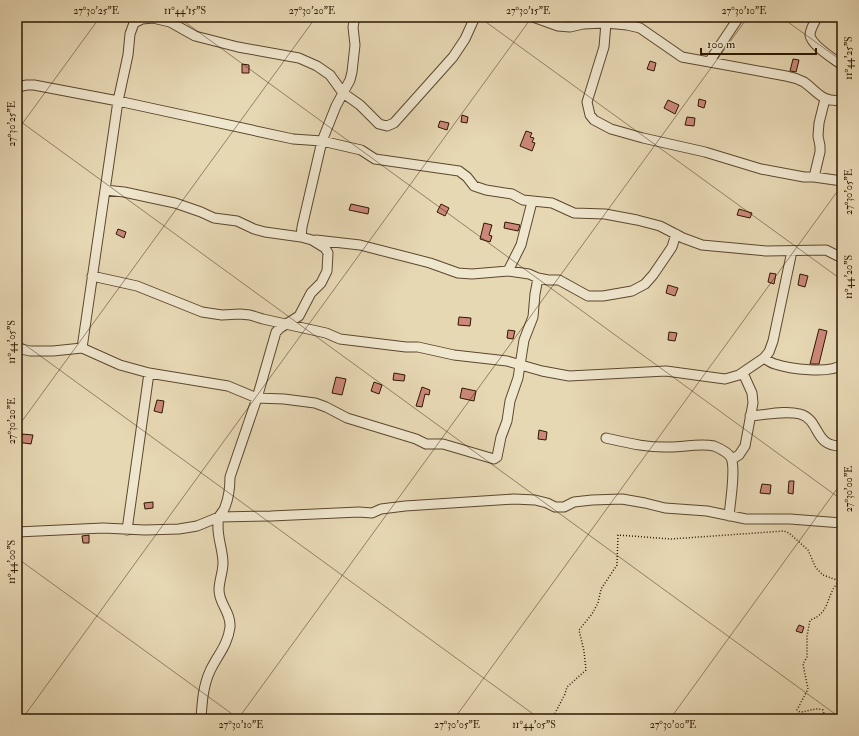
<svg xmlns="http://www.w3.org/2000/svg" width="859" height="736" font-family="'IM FELL Double Pica',serif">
<rect width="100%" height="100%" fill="#e7d8b4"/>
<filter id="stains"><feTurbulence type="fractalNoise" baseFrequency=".005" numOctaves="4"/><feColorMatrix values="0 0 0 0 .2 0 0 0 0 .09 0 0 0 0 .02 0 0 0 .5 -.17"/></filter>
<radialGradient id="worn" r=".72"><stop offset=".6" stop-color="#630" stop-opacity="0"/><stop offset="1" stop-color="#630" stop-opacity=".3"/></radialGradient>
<path fill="#cc887a" stroke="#2d1700" d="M793,59L799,60L796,72L790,71Z
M650,61L656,63L654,71L647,69Z
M242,64L249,65V73H242Z
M699,99L706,101L704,108L698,106Z
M668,100L679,105L675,114L664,108Z
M462,115L468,117L467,123L461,122Z
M687,117L695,118L694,126L685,125Z
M440,121L449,123L447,130L438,127Z
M526,131L532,133L530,137L534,138L532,142L535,143L532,151L520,146Z
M351,204L369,208L368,214L349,210Z
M441,204L449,208L445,216L437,212Z
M739,209L752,213L750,218L737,215Z
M505,222L520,225L518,231L504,228Z
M484,223L492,225L489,235L492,236L490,242L480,239Z
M118,229L126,232L124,238L116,234Z
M770,273L776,274L774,284L768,282Z
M800,274L808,276L805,287L798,285Z
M668,285L678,288L675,296L666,293Z
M459,317L471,318L470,326L458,325Z
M819,329L827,331L819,364H810Z
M508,330L515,331L513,339L507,338Z
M669,332L677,333L675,341L668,340Z
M394,373L405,375L404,381L393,380Z
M336,377L346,379L342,395L332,393Z
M374,382L382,385L379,394L371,391Z
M422,387L430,390L429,395L425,394L422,407L416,406Z
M462,388L476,391L474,401L460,398Z
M157,400L164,401L162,413L154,411Z
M539,430L547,432L546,440L538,439Z
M22,434L33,435L31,444L17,442V435L22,436Z
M789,481H794L793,494L788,493Z
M762,484L771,485L770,494L760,493Z
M153,502V508L145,509L144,503Z
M89,535V543H83L82,536Z
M799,625L804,627L802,633L796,631Z"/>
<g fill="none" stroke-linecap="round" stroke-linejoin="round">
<defs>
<path id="street" d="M533,17L558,26L570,27L583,24L606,23L627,25L640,28L682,57L786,76C792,77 798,79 804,82C818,92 822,103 842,100
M817,17C815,22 810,29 810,35C811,45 834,59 842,65
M606,23L604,47L587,102L590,115L594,120L611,129L643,138L705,152L761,169L804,177H814L842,181
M709,62L739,17
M17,87L27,85H34L118,101L293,139L322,141L361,150L375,159L459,171L467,177L474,186L486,190L512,194L523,200L552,203L574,213L605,214L637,220L660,226L683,238L702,245L766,251L826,250L842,258
M814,177L820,152V146L818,136L819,123L825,99
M105,190L124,192L175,203L201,212L214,218L237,221L254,229L265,232L301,237
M316,240L360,245L430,263L458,273L472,274L508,271L529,274L538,278L548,280H559L588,296H603L632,291L645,284L653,275L666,256L672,247L676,234
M508,271L521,245L532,202
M92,276L137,286L202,312L222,315L240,314L250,315L263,319L326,333L340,339L406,347H418L454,355L507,361L542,371L569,376L666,371L725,379L739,375L764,358L769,352L773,341L792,251
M17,348L30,351H53L82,348L120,365L149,373L228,386L257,398L284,399L315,403L326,407L347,418L416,439L426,444H443L494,459L497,457L501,437L507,421L510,401L518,378L524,340L533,317L535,294L538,278
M82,348L118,101L128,55L130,34L134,23L142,19L153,18L170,22L195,36L238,47L299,58L317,66L330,75L343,93L360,105L379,124L387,126L394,123L453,57L465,39L475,17
M764,358C767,360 771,363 775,364C790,369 829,374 842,365
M750,416C766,415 784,410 800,414C821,420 813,447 842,446
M606,438C628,443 648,448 670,447C684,447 700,443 714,446C719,448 729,453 731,458C736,468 730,504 729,516
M732,459L739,455L745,446L753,403L752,393L743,373
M127,530L149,373
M17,532L103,528L145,530L179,529L197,526L219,517L271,516L359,512L372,513L381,509L405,506L514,499L535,500L547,503L555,507H564L574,502L592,500L622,499L645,503L665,508L707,511L746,519H790L842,523
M201,719C202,703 203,686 210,671C217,656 228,645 230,627C231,612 219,604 219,590C219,581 223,572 223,563C223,548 215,533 219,517C220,514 224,511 225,507C229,497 230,487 230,477L257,398L276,332L280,328L299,316L311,293L321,283L327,271L328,253L325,248L312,240L301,237L302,227L322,141L336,106L350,80L352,72L355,45L353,27L355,17"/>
</defs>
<use href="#street" stroke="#5c472d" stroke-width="11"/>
<path stroke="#2d1700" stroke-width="1.5" stroke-dasharray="1 2" stroke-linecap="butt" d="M552,719L565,694L567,687L586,670L584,651L579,630L592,614L598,603L601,589L617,565L618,535L671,539L784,531L789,533L808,550L816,568L823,575L842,582
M834,719L824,714L823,710C814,707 808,712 800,712L797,710L808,689L803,664L807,657V636L810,620C832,613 825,593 840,581"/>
<use href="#street" stroke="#efe6ce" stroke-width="9"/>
</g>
<path fill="none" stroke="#2d1700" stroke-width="1" stroke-opacity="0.45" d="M178,17L842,500M479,17L842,280M781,17L842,61M17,119L842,719M17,131L100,17M17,339L540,719M17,428L316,17M17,558L239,719M22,719L532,17M238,719L748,17M454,719L842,185M670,719L842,482"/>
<rect width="859" height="736" fill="none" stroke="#e7d8b4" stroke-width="44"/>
<path d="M701 48v6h115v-6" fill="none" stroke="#2d1700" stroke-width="2"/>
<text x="707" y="48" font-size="12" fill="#2d1700" stroke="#efe6ce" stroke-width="3" paint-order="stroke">100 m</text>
<rect x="22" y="22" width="815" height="692" fill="none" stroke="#2d1700" stroke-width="1.5"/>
<g font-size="10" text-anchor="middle" fill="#2d1700">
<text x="96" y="14">27°30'25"E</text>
<text x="185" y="14">11°44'15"S</text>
<text x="312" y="14">27°30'20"E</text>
<text x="528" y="14">27°30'15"E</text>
<text x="744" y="14">27°30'10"E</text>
<text transform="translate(848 58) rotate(-90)" y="4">11°44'25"S</text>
<text transform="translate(11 124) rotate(-90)" y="4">27°30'25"E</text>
<text transform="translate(848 192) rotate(-90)" y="4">27°30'05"E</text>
<text transform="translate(848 277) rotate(-90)" y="4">11°44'20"S</text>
<text transform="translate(11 342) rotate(-90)" y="4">11°44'05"S</text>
<text transform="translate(11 421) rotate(-90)" y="4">27°30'20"E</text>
<text transform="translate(848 489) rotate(-90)" y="4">27°30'00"E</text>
<text transform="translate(11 562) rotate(-90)" y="4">11°44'00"S</text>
<text x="241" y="728">27°30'10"E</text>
<text x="457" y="728">27°30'05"E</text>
<text x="534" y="728">11°44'05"S</text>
<text x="673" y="728">27°30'00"E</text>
</g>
<rect width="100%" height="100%" filter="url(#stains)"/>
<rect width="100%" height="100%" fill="url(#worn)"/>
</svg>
